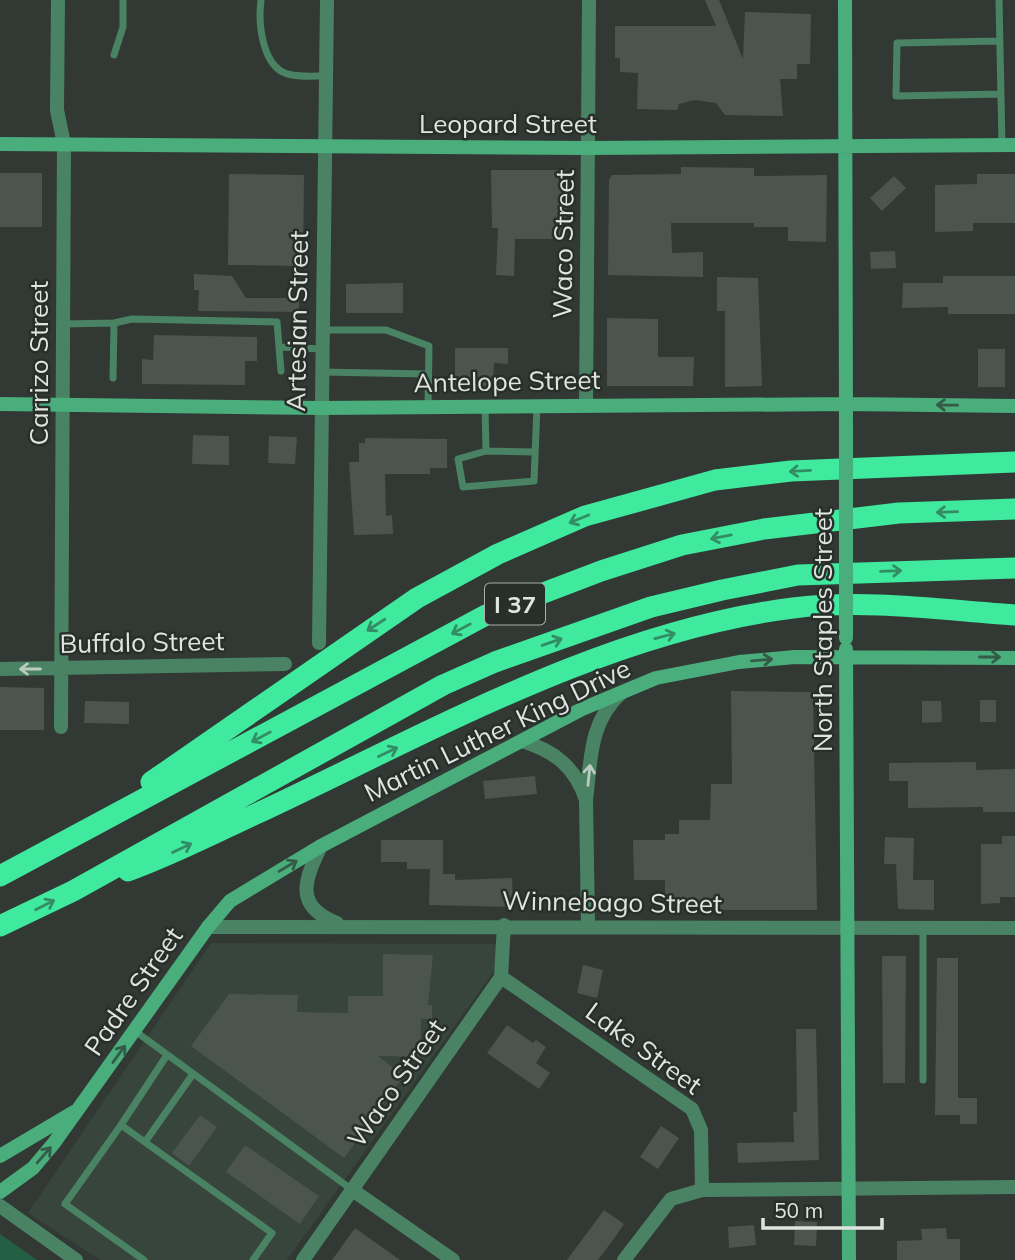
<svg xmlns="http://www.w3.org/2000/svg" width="1015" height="1260" font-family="Mulish,sans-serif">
<rect width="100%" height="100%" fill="#323935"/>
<path fill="#37453d" d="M211,943L498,944L497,967L287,1260H100L28,1213Z"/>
<path fill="#255f43" d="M0,1234L37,1260H0Z"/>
<path fill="#4b544f" d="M705,0H719L743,59L745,12L811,14L810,64H797V79H780L783,116L725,115L716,103L694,100L679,104L677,110L637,109L638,73L620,72V58H615V26H716Z
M681,167L754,168V176L827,175L826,242L788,241V227H754V223H671L672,253L703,252V277L608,275L609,180L612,175L681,174Z
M491,170H566V239H515L514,276L496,275L498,228H492Z
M0,173H42V227H0Z
M229,174L304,175L303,266L228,265Z
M977,174H1015V223H973V231L935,232V185L977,184Z
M894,176L906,188L882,211L870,198Z
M895,251L896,268L871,269L870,252Z
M194,274L232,276L246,298H299V312L198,311L199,290H194Z
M943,276H1015V314H948V307L902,308L903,283H943Z
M717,277L758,278L762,386L725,387V311H717Z
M403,283V313H346V284Z
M607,318L658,319V357H694L693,386H607Z
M154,335L257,337V361H245V385L142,384V359L153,360Z
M455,348H508V364L494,363L493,386H455Z
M978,349H1005V387H978Z
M193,435L229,436V465L192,464Z
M269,436L297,437L295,464L268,463Z
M365,438L447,439V468H430V474H385L386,516L392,515L393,534L354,535L349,462H359V443H365Z
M0,687L44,688V730H0Z
M731,691L813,692L817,910H716V901H665V880H634L633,840H665V834H679V820H710L711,784H732Z
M980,700H996V722H980Z
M85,701L129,702V724L84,723Z
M922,701H941L942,722L922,723Z
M976,762V770L1015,769V812H983V807L908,808V781H889V763Z
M535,776L537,794L485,799L483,781Z
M1002,836H1015V897H1000V903L981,904V844H1002Z
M885,837L914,838L913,880H934V910L898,909L896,864H884Z
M381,840H443V874H455V880L512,878L513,907L429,905L430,869H407V862H381Z
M383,954L433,955L428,1005H432V1019H421L420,1057L378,1056L404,1076L344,1158L191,1046L229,994L298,995L297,1012L348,1013V996H383Z
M882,956H906L905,1083H883Z
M937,958H958V1098H977V1124H960V1115H935Z
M583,965L603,970L597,998L577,993Z
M507,1025L533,1043L536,1040L546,1047L536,1063L550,1073L539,1089L487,1053Z
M796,1029H816L819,1160L738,1163L737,1143L794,1142L793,1112H797Z
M200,1115L217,1127L189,1166L172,1153Z
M661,1126L679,1138L658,1169L640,1157Z
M245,1145L319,1196L300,1224L226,1172Z
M604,1210L624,1224L613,1240L598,1260H567Z
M795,1221L817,1222L816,1246L794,1245Z
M754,1225L756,1245L729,1248L728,1227Z
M355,1228L400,1260H332Z
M946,1228L947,1239H960V1260H897V1241L922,1240L921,1229Z"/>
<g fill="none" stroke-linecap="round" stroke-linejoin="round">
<path stroke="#498364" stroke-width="7" d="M261,0C258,24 262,71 292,75C303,77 315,76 325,76
M999,0L1002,145
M998,41L897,43L896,96L1001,94
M114,55L123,27V0
M114,323L132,319L277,322L279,347
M63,324L114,323L113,378
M322,330H386L429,346L428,407
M281,371L279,347L321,349
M321,372L428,374
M485,407L486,451L535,452
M486,451L458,459L463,487L534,481L537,406
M135,1031L351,1189
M923,1080V929
M121,1125L167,1055
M145,1142L193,1074
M144,1260L65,1204L121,1125L272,1233L253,1260"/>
<path stroke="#498364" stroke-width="14" d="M58,0L57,110L64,144L61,727
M586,405L589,0
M319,643L327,0
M0,669L285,664
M522,741C555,751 575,767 586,800C591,760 589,722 621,693
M586,800L588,926
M321,846C305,879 293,906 337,923
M208,927L1015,928
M501,977L692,1109L701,1130L702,1190L1015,1187
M351,1189L453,1260
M0,1206L76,1260
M303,1260L501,977L504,925
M624,1260L671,1199L702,1190"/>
<path stroke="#4aad7c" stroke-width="14" d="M845,0L846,427
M0,144L588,148L1015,145
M0,404L320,408L846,404L1015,406
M846,649L849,1260
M0,1156L74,1112
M0,1192L33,1168L54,1143L208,927L230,901L321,846L582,709L656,678L739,662L795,657L1015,658"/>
<path stroke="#3fea9f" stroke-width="21" d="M151,782L417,598L498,554L585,516L715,480L791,471L1015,462
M128,871C172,855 215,833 258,813C427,734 606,631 793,608C866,599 942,610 1015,615
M0,876L486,615L601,571L682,545L764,529L899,513L1015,509
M0,926L73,891L443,685L495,662L651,607L722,590L798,575L1015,568"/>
<path stroke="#4aad7c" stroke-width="14" d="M846,427V638"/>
</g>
<defs><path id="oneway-shaft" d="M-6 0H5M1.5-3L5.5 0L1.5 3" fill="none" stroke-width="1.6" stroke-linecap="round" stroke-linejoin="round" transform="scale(1.75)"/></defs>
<g stroke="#345b47">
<use href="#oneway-shaft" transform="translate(947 405) rotate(-179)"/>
<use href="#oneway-shaft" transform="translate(990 657)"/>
<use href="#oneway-shaft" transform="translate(762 660) rotate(-5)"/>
<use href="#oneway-shaft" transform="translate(288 866) rotate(-31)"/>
<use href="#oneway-shaft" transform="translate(119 1054) rotate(-54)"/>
<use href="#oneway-shaft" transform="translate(44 1155) rotate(-49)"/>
</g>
<g stroke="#348c65">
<use href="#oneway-shaft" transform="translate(800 471) rotate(177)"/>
<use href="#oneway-shaft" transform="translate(947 512) rotate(178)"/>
<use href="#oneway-shaft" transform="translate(579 519) rotate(158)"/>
<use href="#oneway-shaft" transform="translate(721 537) rotate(169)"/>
<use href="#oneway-shaft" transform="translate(891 571) rotate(-2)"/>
<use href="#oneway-shaft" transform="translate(376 625) rotate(147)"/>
<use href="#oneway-shaft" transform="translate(461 629) rotate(152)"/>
<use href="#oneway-shaft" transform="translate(665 636) rotate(-15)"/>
<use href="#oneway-shaft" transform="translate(552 642) rotate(-19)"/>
<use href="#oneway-shaft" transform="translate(261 737) rotate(152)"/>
<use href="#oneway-shaft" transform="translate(388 752) rotate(-25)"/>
<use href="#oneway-shaft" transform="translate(182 848) rotate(-25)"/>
<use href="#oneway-shaft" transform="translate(45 905) rotate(-27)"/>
</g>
<g stroke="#baccc2">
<use href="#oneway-shaft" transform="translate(30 669) rotate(180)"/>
<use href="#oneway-shaft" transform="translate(589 775) rotate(-84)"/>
</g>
<g text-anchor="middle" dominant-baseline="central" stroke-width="5" stroke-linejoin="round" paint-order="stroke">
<rect fill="#282f2b" stroke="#a9aeaa" stroke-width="2" x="485" y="583.5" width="60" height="41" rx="5"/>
<g font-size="24" font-weight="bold" fill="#e0e5e1">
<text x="515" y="604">I 37</text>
</g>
<g font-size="26" fill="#e0e5e1" stroke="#282f2b">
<text x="508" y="123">Leopard Street</text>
<text transform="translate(563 244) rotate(-89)">Waco Street</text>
<text transform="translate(297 321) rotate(-89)">Artesian Street</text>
<text transform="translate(38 363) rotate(-90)">Carrizo Street</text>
<text transform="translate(507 381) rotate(-1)">Antelope Street</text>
<text transform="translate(822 630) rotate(-90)">North Staples Street</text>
<text transform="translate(142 642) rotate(-1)">Buffalo Street</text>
<text transform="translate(497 730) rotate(-26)">Martin Luther King Drive</text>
<text transform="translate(612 902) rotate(1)">Winnebago Street</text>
<text transform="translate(133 991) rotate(-55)">Padre Street</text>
<text transform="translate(644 1048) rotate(36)">Lake Street</text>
<text transform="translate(396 1083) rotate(-55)">Waco Street</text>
</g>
</g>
<path d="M763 1218v10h119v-10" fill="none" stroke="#e0e5e1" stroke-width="3.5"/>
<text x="774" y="1218" font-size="21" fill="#e0e5e1" stroke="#282f2b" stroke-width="5" paint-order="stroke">50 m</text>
</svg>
